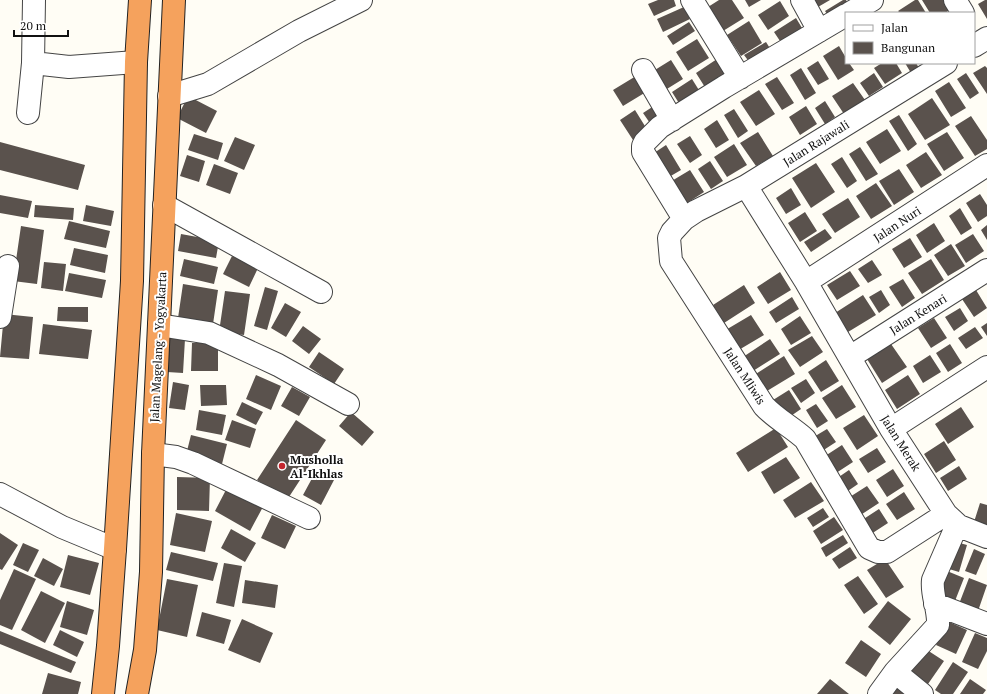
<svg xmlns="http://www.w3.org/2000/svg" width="987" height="694" font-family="'PT Serif',serif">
<rect width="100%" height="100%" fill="#fffdf5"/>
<path fill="#5a524d" d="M658,0H674L676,6L654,16L648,4Z
M719,0H732L744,18L723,31L708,7Z
M745,0H761L749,7Z
M814,0H830L818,7Z
M843,0H846L850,7L831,20L825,11Z
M915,0H918L926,13H900L898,11Z
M922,0H944L950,10L945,13H930Z
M985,0H987V19L978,4Z
M780,1L789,16L768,30L758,15Z
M684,7L690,19L663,32L657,19Z
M796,18L805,33L784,47L774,32Z
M749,21L762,43L741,56L727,35Z
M689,22L695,31L673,45L667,36Z
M697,39L709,58L688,71L676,52Z
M766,42L771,50L750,63L744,55Z
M839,46L846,58V63H849L854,70L838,80L823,56Z
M717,59L730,78L708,92L696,73Z
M671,60L683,79L662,92L650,73Z
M818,61L829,79L818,85L807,68Z
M882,63H896L902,73L885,84L874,68Z
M905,63H916L919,68L911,73Z
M985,66L987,68V94L973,73Z
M801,68L816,93L805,100L790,75Z
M641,73L651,89L623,106L613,90Z
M874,73L883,87L869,96L860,83Z
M966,73L979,93L970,99L957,79Z
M777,77L794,103L782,110L765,84Z
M692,79L702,95L682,108L672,92Z
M949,82L966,108L951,117L935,91Z
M853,83L865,100L844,114L832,96Z
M759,90L775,114L756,126L740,102Z
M188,96L217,111L206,133L177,118Z
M932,98L950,125L925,140L908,114Z
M825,101L835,117L825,124L815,108Z
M660,102L670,118L654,129L643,113Z
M806,106L817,124L800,135L789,117Z
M734,109L748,131L738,138L724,115Z
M635,110L648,131L633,140L620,120Z
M899,115L917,144L908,151L889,121Z
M971,116L987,140V149L975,156L955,126Z
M717,120L729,140L716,148L704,129Z
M887,129L901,151L880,164L866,142Z
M758,132L773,156L756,166L740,143Z
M947,132L964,158L944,171L927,144Z
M194,134L223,143L218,160L188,150Z
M690,136L702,155L690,163L677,144Z
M235,137L255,145L244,170L224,161Z
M0,142L85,165L78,190L0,170Z
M734,144L747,165L727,177L714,157Z
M666,145L681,170L669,177L654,153Z
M860,147L878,174L866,181L849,154Z
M926,152L942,175L921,188L906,165Z
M187,155L205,161L199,182L180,176Z
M842,157L857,181L847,188L831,164Z
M710,161L723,181L711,189L698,169Z
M816,163L835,192L811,208L792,178Z
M214,164L238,173L230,194L206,185Z
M899,169L914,192L894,205L879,181Z
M690,170L704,192L684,205L670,182Z
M876,183L892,206L871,219L856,196Z
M791,188L801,205L786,214L776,198Z
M980,194L987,205V216L978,222L966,203Z
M0,195L32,201L28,218L0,213Z
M848,198L860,217L835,233L822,214Z
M35,205L74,208L73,220L34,217Z
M86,205L114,211L111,226L83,221Z
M960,208L972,228L961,235L949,216Z
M805,212L817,231L800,242L788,223Z
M69,221L110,231L106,248L64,239Z
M934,223L945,241L927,253L916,235Z
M987,225V240L981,230Z
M21,226L44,230L37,284L13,281Z
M825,229L832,238L811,252L804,242Z
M181,234L219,241L216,258L178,251Z
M973,234L984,251L966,263L955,245Z
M910,238L922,257L904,268L892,249Z
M951,244L965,266L948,276L934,255Z
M74,248L108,255L105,273L70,265Z
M232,256L258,268L249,287L223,274Z
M184,259L218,267L214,284L180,276Z
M931,259L944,280L922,294L908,273Z
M872,260L882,275L868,283L858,269Z
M44,262L66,264L63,291L41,288Z
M850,271L860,286L837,300L827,285Z
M780,272L791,290L768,304L757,287Z
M69,273L106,280L102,298L65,291Z
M903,279L915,298L902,307L889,287Z
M183,284L218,290L213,324L178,318Z
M744,285L755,303L724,323L713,305Z
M265,287L278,291L267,330L254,326Z
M881,290L890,305L879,313L869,297Z
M976,290L987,308L974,317L962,299Z
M225,291L250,294L244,335L219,332Z
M863,295L876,315L848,332L835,313Z
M792,297L799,309L776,323L769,312Z
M285,303L301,312L286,337L271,328Z
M58,307H88V322L57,321Z
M960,308L968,321L954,331L945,317Z
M4,314L33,317L29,359L0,357Z
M751,315L764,335L737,351L724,331Z
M800,316L811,333L791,345L781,329Z
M934,318L947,338L931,348L918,328Z
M987,323V336L981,327Z
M43,324L92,330L88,359L39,354Z
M303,326L321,339L309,354L292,341Z
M975,327L983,338L966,349L958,338Z
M812,336L823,352L800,367L788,350Z
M169,338L185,339L183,373L167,372Z
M770,339L780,354L753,371L743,357Z
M192,343H218V371H191Z
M891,344L907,367L882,383L867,359Z
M950,344L962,363L948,372L936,353Z
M319,352L344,369L334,384L309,367Z
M930,355L941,372L923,383L913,366Z
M784,356L795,374L762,394L751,377Z
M826,360L839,381L821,392L808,372Z
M256,375L281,386L271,410L246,399Z
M908,375L920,394L897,409L885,390Z
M806,379L815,393L801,403L791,388Z
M173,382L189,385L185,410L169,408Z
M200,385H226L227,405L201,406Z
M842,385L856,407L836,419L822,398Z
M292,387L310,397L299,416L281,406Z
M789,390L801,409L785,420L773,400Z
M242,402L263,412L256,425L236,415Z
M816,404L828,421L817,428L806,410Z
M961,407L974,427L948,444L935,424Z
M199,410L226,415L222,435L196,430Z
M351,412L374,432L362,446L339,426Z
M864,415L878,436L857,450L843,428Z
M232,420L256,429L250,448L225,440Z
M296,420L326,440L287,500L257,480Z
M776,428L788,447L748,472L736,453Z
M827,429L836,442L816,455L807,441Z
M191,435L227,444L222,464L186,455Z
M944,441L956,460L936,473L924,454Z
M842,445L853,462L833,475L822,458Z
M877,448L886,462L868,473L859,459Z
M786,457L800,478L774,494L761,472Z
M959,466L967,479L948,491L940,478Z
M893,469L904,486L887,497L876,480Z
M849,470L858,484L842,495L833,481Z
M316,471L334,480L321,505L303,495Z
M177,477L210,478L209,511L177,510Z
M811,482L824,501L795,518L783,500Z
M228,486L264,505L250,531L215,511Z
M867,486L879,503L856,518L845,500Z
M904,492L915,509L897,520L886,504Z
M980,503L987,505V526L974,522Z
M823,508L829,517L813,527L807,518Z
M879,509L888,523L868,536L859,522Z
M176,513L212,521L205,552L170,545Z
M272,515L296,526L285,549L261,538Z
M834,517L843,530L821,544L813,531Z
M231,529L256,543L245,562L221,548Z
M0,533L18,545L2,570L0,569Z
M843,535L848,543L826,557L821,548Z
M956,542L967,545L959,572L949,569Z
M23,543L39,550L28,572L13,565Z
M850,547L857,558L839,569L832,559Z
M974,549L985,554L976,575L965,571Z
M171,552L218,563L213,581L166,570Z
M68,555L99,563L90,595L60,587Z
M43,558L63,569L54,586L34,576Z
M885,559L904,587L886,598L867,570Z
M224,563L242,566L234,607L216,603Z
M14,569L36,579L12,630L0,625V600Z
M947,571L964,578L953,606L936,599Z
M858,576L878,604L864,614L844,585Z
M969,578L987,585L978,611L959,604Z
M167,579L198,585L187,637L157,630Z
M245,580L278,585L275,608L242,603Z
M41,591L65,603L45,643L21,630Z
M67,601L94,610L87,635L60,627Z
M888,601L911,619L890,645L868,627Z
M202,612L231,620L224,644L196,636Z
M242,619L273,633L260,663L228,650Z
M947,621L967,630L956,654L936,645Z
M60,630L84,642L77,657L53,645Z
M0,631L76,662L71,673L0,644Z
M975,633L987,638V651L978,669L962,662Z
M861,640L881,654L866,677L845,663Z
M924,648L944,661L928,684L908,670Z
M953,662L968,672L953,694H941L935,690Z
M48,673L81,682L78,694H42Z
M830,679L849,694H817Z
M898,679L917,694H886Z
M970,679L986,690L983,694H960Z"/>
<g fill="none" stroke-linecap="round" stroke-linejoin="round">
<defs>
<path id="minor" d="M692,0L740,78
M802,0L819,31
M955,0L963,13
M850,13L872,0
M974,46L987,38
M33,63L34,0
M946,63L746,186L696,211L684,219L672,232L669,238L671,261L764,406C776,419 792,427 805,439L869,548L878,552H887L946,514
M643,70L672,120
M169,96L208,84L299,31L361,0
M28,113L33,63L69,67L136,62
M746,186L806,282L891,429L946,514L959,526L953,534L933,580C931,595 939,609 938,625L895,672L879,694
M164,205L321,292
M684,219L643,152V146L645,142L660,127L724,87L846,15
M806,282L987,165
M0,317L8,266
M159,325L209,333L278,365L348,404
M850,357L987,270
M891,429L987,367
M153,454L176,457L193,463L309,518
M0,494L62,527L115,549
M959,526L987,537
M935,604L987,624
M895,672L922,694"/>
<path id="highway" d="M103,694L108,646L115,549L132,281L136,62L140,0
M137,694L145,650L151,572L153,454L174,0"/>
</defs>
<use href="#minor" stroke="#444" stroke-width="24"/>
<use href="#highway" stroke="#222" stroke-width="24"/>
<use href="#minor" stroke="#fff" stroke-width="22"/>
<use href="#highway" stroke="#f5a25d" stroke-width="22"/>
</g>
<circle fill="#c4262e" stroke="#fff" stroke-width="1.5" cx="282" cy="466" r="4"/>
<g text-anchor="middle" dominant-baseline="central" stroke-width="4" stroke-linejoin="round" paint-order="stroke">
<g font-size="12" fill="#111" stroke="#fff">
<text transform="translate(816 143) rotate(-32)">Jalan Rajawali</text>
<text transform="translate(897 224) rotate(-33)">Jalan Nuri</text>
<text transform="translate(918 314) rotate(-32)">Jalan Kenari</text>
<text transform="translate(158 347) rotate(-87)">Jalan Magelang - Yogyakarta</text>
<text transform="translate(745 376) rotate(57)">Jalan Mliwis</text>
<text transform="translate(901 443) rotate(58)">Jalan Merak</text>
</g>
<g font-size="12" font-weight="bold" fill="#111" stroke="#fff" text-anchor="start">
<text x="290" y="459">Musholla<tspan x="290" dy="14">Al-Ikhlas</tspan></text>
</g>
</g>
<rect x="845" y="12" width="130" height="52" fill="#ffffff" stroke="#a0a0a0"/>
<rect x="853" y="25" width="20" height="6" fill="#ffffff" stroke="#a0a0a0"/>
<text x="881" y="32" font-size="12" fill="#111111">Jalan</text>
<rect x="853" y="42" width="20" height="12" fill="#5a524d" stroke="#a0a0a0"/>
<text x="881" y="52" font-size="12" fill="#111111">Bangunan</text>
<path d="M14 30v6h54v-6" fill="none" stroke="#111111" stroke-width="2"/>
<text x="20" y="30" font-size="12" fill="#111111" stroke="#ffffff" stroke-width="3" paint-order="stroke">20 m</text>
</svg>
